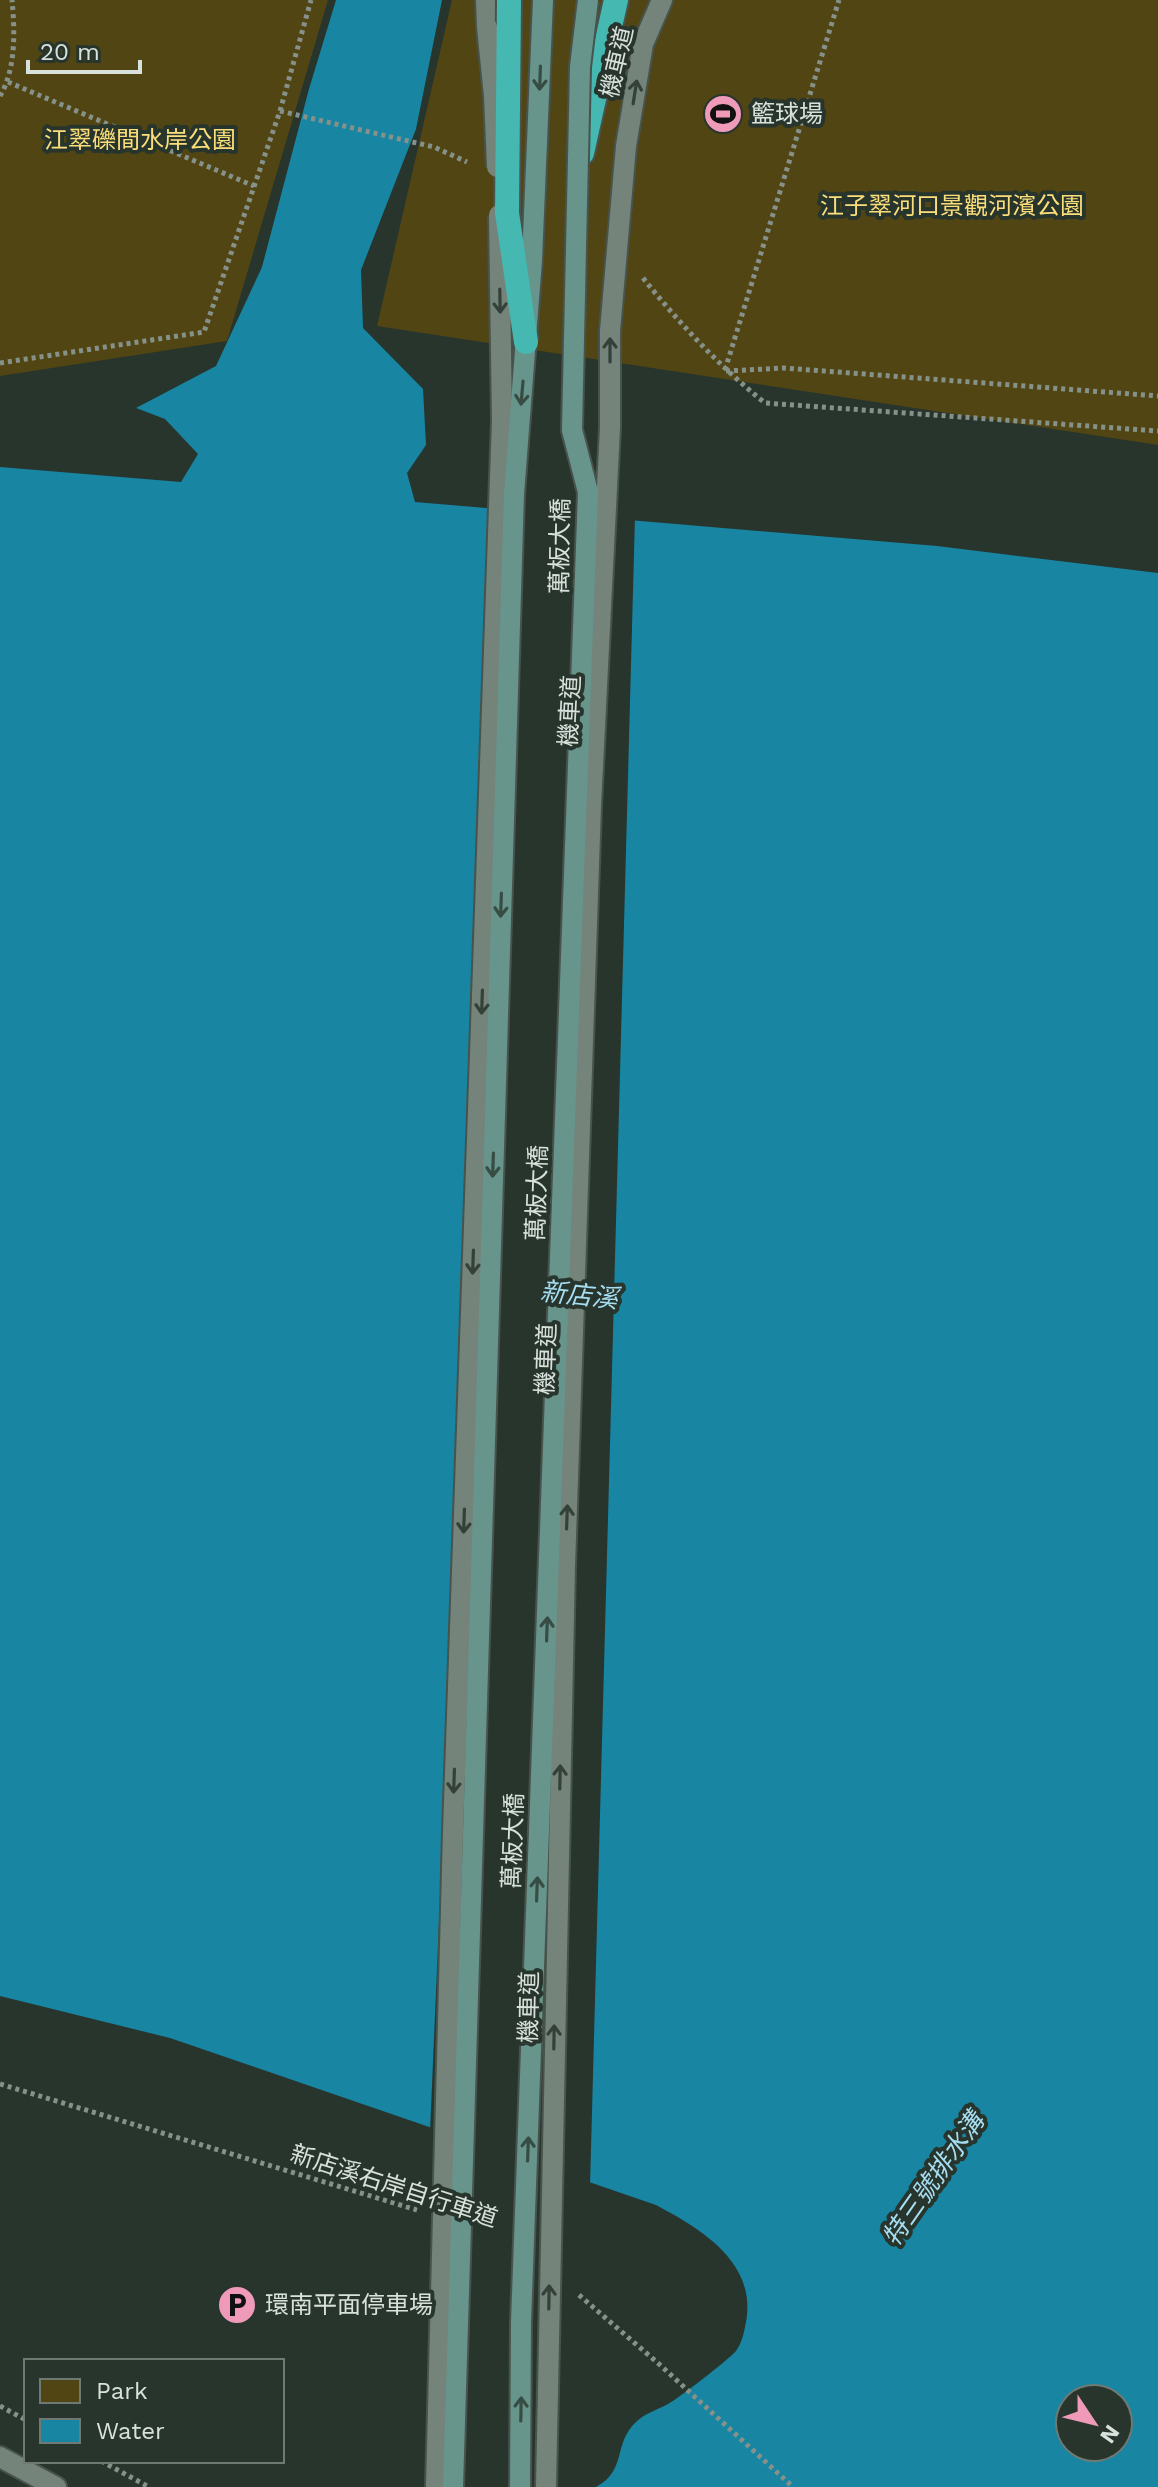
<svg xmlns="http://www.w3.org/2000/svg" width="1158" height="2487" font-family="'Work Sans','Noto Sans TC',sans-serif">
<rect width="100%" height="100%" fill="#27352d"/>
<path fill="#524514" d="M0,0H328L227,341L0,376Z
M452,0H1158V445L377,326Z"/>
<path fill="#1885a3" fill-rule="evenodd" d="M336,0H442L416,129L361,270L363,328L423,389L426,445L407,473L415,502L937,546L1158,573V2487H596C627,2471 613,2443 636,2422C645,2413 657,2410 668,2404C679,2398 727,2361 736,2351C742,2343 744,2332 746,2322C757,2262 701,2229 656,2205L170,2038L0,1996V467L181,482L198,454L165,419L136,408L216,366L262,267L309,89ZM1070,2399H1118V2447H1070Z"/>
<path fill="#27352d" d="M500,505L635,516L590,2186L430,2132Z"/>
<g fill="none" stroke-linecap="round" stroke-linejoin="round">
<defs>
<path id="lane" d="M486,0L487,27
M643,44L662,0
M0,2457L56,2487"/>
<path id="highway" d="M582,153L616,0"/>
</defs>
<use href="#lane" stroke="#47534c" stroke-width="24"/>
<use href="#highway" stroke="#47534c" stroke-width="28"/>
<path stroke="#86918a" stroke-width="5" stroke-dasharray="4 4" stroke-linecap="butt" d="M8,82L254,186
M0,96C16,69 15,31 12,0
M280,111L434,147L467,162
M643,278C680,324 719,366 765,403L1158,431
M0,363L204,332L280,111L311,0
M725,370L839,0
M726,371L784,368L1158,396
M0,2084L417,2210
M579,2295L659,2364L793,2487
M0,2406L26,2420
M101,2461L149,2487"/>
<use href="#lane" stroke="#75847a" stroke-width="20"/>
<use href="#highway" stroke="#45b8b2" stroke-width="24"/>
<defs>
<path id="lane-bridge" d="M487,27L494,96L497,167
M436,2487L453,1831L502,420L499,215
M546,2487L565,1566L591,806L610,428V331L626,146L643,44"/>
<path id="secondary-bridge" d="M453,2487L514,494L532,260L543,0
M520,2487L521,2322L588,492L572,430L580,67L588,0"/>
<path id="highway-bridge" d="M509,0L507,213L526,342"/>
</defs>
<use href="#lane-bridge" stroke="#47534c" stroke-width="24" stroke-linecap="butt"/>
<use href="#secondary-bridge" stroke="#47534c" stroke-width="24" stroke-linecap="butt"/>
<use href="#highway-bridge" stroke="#47534c" stroke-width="28" stroke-linecap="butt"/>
<use href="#lane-bridge" stroke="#75847a" stroke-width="20"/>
<use href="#secondary-bridge" stroke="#67948b" stroke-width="20"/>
<use href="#highway-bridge" stroke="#45b8b2" stroke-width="24"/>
</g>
<defs><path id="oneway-shaft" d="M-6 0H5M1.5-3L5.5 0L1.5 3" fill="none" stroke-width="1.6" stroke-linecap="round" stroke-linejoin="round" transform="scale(2)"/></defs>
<g stroke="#374d44">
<use href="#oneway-shaft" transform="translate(540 78) rotate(92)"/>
<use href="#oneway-shaft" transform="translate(522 393) rotate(95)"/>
<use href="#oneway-shaft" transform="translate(501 905) rotate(92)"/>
<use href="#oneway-shaft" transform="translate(493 1165) rotate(92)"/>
<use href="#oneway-shaft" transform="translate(547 1629) rotate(-88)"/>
<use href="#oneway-shaft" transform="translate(537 1889) rotate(-88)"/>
<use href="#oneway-shaft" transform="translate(528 2149) rotate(-88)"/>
<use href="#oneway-shaft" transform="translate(521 2409) rotate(-89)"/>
</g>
<g stroke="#334139">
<use href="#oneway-shaft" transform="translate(635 92) rotate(-81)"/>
<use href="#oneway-shaft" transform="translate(500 301) rotate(89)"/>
<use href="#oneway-shaft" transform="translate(610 350) rotate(-90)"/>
<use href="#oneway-shaft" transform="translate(482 1002) rotate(92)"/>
<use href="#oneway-shaft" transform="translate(473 1262) rotate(92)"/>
<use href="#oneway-shaft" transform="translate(567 1517) rotate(-88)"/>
<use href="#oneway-shaft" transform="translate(464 1521) rotate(92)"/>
<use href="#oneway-shaft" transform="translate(560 1777) rotate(-89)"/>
<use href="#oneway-shaft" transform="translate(454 1781) rotate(92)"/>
<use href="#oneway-shaft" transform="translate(554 2037) rotate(-89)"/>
<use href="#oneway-shaft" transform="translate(549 2297) rotate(-89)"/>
</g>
<defs>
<symbol id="stadium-disc" viewBox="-11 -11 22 22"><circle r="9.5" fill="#ef9ab9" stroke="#27352d"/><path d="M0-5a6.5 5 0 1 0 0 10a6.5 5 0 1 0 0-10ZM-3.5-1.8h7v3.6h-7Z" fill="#111"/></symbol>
<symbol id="parking-disc" viewBox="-11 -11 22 22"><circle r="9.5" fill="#ef9ab9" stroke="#27352d"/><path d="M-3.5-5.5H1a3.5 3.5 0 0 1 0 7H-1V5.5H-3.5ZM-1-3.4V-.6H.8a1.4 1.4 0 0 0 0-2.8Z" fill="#111"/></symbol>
</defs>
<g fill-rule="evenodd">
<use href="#stadium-disc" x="701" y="92" width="44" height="44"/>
<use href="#parking-disc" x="215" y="2283" width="44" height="44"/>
</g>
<g text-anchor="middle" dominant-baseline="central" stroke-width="8" stroke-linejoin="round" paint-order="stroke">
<g font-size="24" fill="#d8e1db" stroke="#27352d">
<text transform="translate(617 62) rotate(-77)">機車道</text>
<text transform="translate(560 546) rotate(-89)">萬板大橋</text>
<text transform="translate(570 711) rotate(-87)">機車道</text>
<text transform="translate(537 1193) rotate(-88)">萬板大橋</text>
<text transform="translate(546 1359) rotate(-88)">機車道</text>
<text transform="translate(513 1841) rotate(-88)">萬板大橋</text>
<text transform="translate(529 2007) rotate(-89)">機車道</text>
<text transform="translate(394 2186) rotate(18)">新店溪右岸自行車道</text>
</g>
<g font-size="24" fill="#d8e1db" stroke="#27352d" text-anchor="start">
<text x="751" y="114">籃球場</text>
<text x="265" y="2305">環南平面停車場</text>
</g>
<g font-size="24" fill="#fbde79" stroke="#27352d">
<text x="140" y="140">江翠礫間水岸公園</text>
<text x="952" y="206">江子翠河口景觀河濱公園</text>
</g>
<g font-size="26" font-style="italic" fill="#a6ddf1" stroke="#27352d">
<text transform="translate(579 1295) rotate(6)">新店溪</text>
<text transform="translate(933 2179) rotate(-55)">特三號排水溝</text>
</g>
</g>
<rect x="24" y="2359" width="260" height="104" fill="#27352d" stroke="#6e7a73" stroke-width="2"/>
<rect x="40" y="2379" width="40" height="24" fill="#524514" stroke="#6e7a73" stroke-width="2"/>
<text x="96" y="2399" font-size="24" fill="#d8e1db">Park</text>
<rect x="40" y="2419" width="40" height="24" fill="#1885a3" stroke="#6e7a73" stroke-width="2"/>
<text x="96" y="2439" font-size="24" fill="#d8e1db">Water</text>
<g transform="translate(1094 2423) rotate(125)"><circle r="38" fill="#27352d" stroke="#6e7a73" stroke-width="2"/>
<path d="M0-6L14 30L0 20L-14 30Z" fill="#ef9ab9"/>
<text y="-12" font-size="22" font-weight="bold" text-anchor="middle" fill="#d8e1db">N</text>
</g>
<path d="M28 60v12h112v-12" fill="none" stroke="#d8e1db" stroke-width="4"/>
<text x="40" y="60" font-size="24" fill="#d8e1db" stroke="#27352d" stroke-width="6" paint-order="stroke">20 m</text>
</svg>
